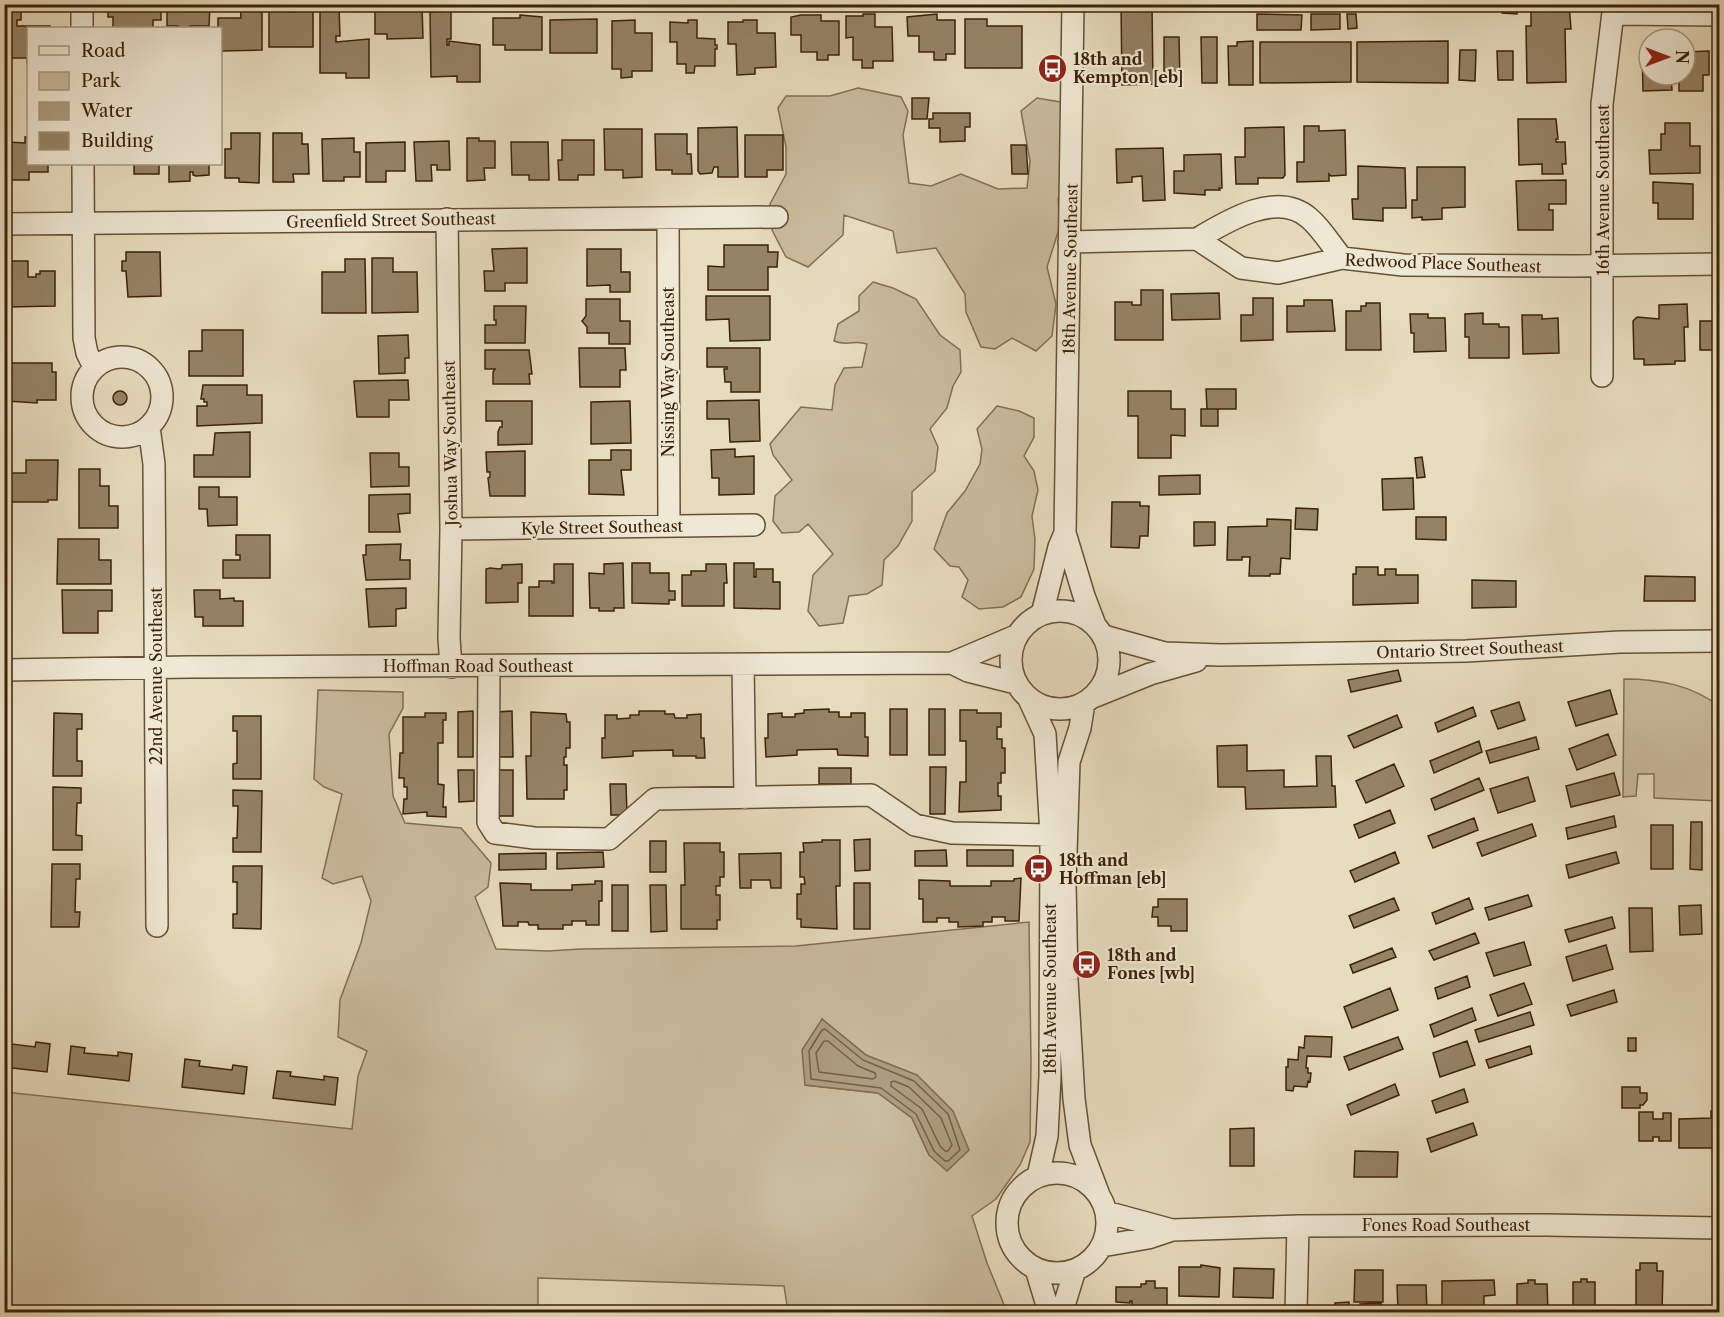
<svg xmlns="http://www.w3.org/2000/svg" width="1724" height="1317" font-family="'Libre Caslon Text',serif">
<rect width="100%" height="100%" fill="#e7dcbe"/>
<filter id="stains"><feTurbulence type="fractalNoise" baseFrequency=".00333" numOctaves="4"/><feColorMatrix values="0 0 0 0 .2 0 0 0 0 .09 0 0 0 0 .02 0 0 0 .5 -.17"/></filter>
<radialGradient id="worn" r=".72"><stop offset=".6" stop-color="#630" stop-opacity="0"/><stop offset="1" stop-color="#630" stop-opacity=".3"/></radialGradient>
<path fill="#cabc9f" stroke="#836f53" stroke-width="1.5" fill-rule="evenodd" d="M858,88L901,97L908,111L903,135L909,183L931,186L961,174L998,189L1027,188L1030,161L1021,111L1037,98L1072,104V164L1058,199L1060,226L1047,267L1056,304L1052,336L1036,351L1012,338L995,349L981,347L966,312L965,294L936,248L897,253L893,231L844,215L843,235L808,267L786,257L772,230L775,222L770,204L786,174V147L778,108L786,96H830Z
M873,282L893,288L916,299L940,335L960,350L961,372L953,386L947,408L930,429L938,447L935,471L912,492V521L898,546L884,560L882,585L867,594L849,596L843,623L819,626L808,611L813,575L833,554L808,524L799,532L782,533L773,521L775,496L792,480L773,455L770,444L801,407L832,410L835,385L844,368L862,367L867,344C854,339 849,347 834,341L838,324L859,311V296Z
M997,406L1019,411L1034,418V437L1024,456L1034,471L1038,490L1032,516L1035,539L1034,569L1021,597L1003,607L979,609L962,597L968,580L959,567L950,566L934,549L947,513L965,491L980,464L982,449L977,429Z
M1624,679C1659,679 1691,685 1719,706V801L1654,798V774H1638L1636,796L1623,797Z
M318,690L403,692V708L389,734L393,796L405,823L461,828L491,863L488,887L475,897L496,949L548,951L581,949L796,946L1029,922L1031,1061L1030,1142L1020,1165L996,1199L972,1216L987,1263L1007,1312H788L784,1286L538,1278V1312H5V1092L352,1129L358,1076L367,1051L338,1037L340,1000L361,943L371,901L362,876L333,884L322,878L342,794L324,787L314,779ZM822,1019L866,1055L968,1150L929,1155L912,1118L878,1093L805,1085Z"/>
<path fill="#ad9d80" stroke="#806c50" stroke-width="1.5" d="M822,1019L866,1055L917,1075L953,1111L969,1150L947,1171L929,1155L912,1118L878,1093L805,1085L802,1050Z"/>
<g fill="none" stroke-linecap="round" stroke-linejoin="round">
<path stroke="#746044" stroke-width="1.5" d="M825,1029L863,1060L914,1081L948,1114L960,1150L948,1161H945L934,1151L916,1114L881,1088L811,1079L809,1051L822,1030Z
M824,1041H828L858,1066L875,1073L876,1077L873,1079L819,1072L816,1053Z
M894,1081L909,1087L941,1118L952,1145L948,1151H945L940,1146L922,1109L891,1086V1082Z"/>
</g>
<path fill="#958366" stroke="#3c2207" stroke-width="1.5" d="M4,4H21V20H17V26H50V28H28V64H27V58H4Z
M131,4H161V20H153V28H113V17H108V8H131Z
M167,4H210L209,26H190V28H178V26H167Z
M240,4H262V50L220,51V28H218V18H241Z
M269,4H290V12H295V7H313V47H269Z
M1121,4H1152L1153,84L1122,85Z
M1502,4H1517V14L1502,13Z
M1531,4H1569L1571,29H1565L1566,82L1527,83L1526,26H1531Z
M422,6L423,38L387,39V34H375V7Z
M320,8H339L340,36H336V42L369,39V78H346V73H320Z
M451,11V39H447V45H449V41L480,45V82H457V76L431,77L430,12Z
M863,14H875V27H892L893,61H873V68H862V60H853V37L846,38V16H863Z
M937,14V20H955V54H946V60H934V52H919V36H908L907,17Z
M1257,14L1302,15L1301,30H1257Z
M1311,14H1340V29L1311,30Z
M1347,14H1356L1357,28L1348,29Z
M520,15L542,17V50H505V45H493V18H520Z
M801,15H821V21H839V55H828V60H817V52H801V35H791V17Z
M597,19V53H550V20Z
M965,19H987V26H1022V68H965Z
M635,20V33H652V71H632V77L621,78V69H612V21Z
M688,20H697V38L715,39V45H717V49H715V66H695L694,73H686V64H677V42H670V22L688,23Z
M743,20H757V33H775L776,67L755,68V74L737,75L736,44H728V22H743Z
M1164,37H1179L1180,83H1164Z
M1201,37H1217V83H1202Z
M1253,41V85H1229L1228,46H1237V42Z
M1448,41V83L1357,82V42Z
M1260,42H1351V82L1260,83Z
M1460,50H1476L1475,81L1459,80Z
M1497,51H1513V80H1498Z
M1709,51V75H1703V91H1679V75H1685V52Z
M1642,52H1649V75H1671L1672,90L1643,91Z
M912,98H929L927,119H912Z
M933,113H970V127H965V141L940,142V128H929V119H933Z
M1518,119H1556L1558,139H1556V142H1565L1566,164H1562L1563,174H1542V164L1519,165Z
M1665,123H1690V146H1700V173L1650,174L1649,150H1661V134H1665Z
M1304,126H1319V131L1345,130L1346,175L1331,176L1329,174V181L1297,182V162H1304Z
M737,127L738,177H718V167H714L712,173L700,174L698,171V128Z
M1284,127L1285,175L1283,178H1258V184H1236L1235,157H1245V128Z
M604,129H642V177L623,178V170H605Z
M231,133H260L259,183L239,182V178H225V149H231Z
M273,133H302V144H308L309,174H293L294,182H273Z
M655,134H687V154H691L692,174H672V170H656Z
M745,135H783V170H767V177H745Z
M25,137H28V164H48V172H29V180H8V142L25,143Z
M354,138V152H360V177H344V181H323L322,139Z
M467,138H479V141H495V168H484L485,180L467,181Z
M562,140H594V175H578V180H559L558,160H562Z
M449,141L450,170H437V165H431L432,181H416L414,142Z
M405,142V171H386V182H366V143Z
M511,142H548L549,180H529V175H512Z
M1011,145H1026L1028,174H1012Z
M1163,148L1165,200L1143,201L1142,176L1132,177V182L1117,183L1116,149Z
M1221,154L1222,188H1219L1220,190H1205V195L1174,193V171H1184V155Z
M117,164H159V174H134V164Z
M169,164H209V175L196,176L193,175V172H190V181L169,182Z
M1358,166L1405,168L1406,208H1383V221L1353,219L1352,199H1358Z
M1417,167H1465V207L1442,208V219L1422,220V217L1412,218V200H1417Z
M1566,180V204H1549V210H1553V230H1518L1516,181Z
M1653,182L1693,184V219H1658V203H1653Z
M724,245H768V252H778L777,267H768V290H708V266L724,267Z
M527,248V283H505V291H485L484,271H494L492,249Z
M587,249H621V272H630V292H610V285L587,286Z
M126,252H160L161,296L128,297L126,271H122V261H126Z
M372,258H393V272H417L418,312L372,313Z
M345,259H365L366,313H322V272H345Z
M8,261H28V277H36V274H40V271H55V306L8,307Z
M1141,290H1163V340H1115V302H1132V305H1141Z
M1219,293L1220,319L1172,320L1171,294Z
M706,296H770V340L730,341L729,319L706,320Z
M1253,298H1273V340L1241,341V315H1253Z
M586,299H620V321H630V344H609V333H587V327L582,321L586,316Z
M1304,300H1332L1335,331L1287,332V306H1304Z
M1366,303H1380L1381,350H1346V311H1361V306H1366Z
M1687,304L1688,327H1684L1685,361H1675V364L1644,365V359H1634L1633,321L1637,317L1659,319V305Z
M494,306H526L525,343H485V325H496V320H494Z
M1483,313V324H1499V327H1509V358H1469V337H1465V314Z
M1410,314H1428V318H1445L1446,351L1414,352V333H1411Z
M1522,315H1542V319L1558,318L1559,353L1523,354Z
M1700,321H1720V350H1700Z
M202,330H243V376H189V351H202Z
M408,335L409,358H405V373L379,374L378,336Z
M579,348H625L626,370H620V387H580Z
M707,348H760V392H731V382H725L724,369H727V367H707Z
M485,350H529L532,374H529L530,384H493V372L495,369H485Z
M7,363H52V372H56V400H37V403L7,401Z
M408,380L409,400H389V417H357L354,381Z
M203,385H247V395H262V423L197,426V406H207V402H204V399H201Z
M1206,389H1236V409H1207Z
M1128,391H1171V409H1185V436L1171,435V458H1138V416H1128Z
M113 398a7 7 0 1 1 14 0a7 7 0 1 1-14 0Z
M759,400L760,441L730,442L729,419H707V401Z
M486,401H532V444L498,445V432L500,427H502V421H486Z
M630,401L631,443L591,444V402Z
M1201,409H1218V426H1201Z
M250,432V477H194V455H213L215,433Z
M735,449V457L754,456V494L719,495V478H712L711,450Z
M611,450H631V470H621L624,495L589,494V460H611Z
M525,451V496H490L488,478L490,477V472H487L486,452Z
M370,453H399V467H409V486L371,487Z
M1422,457L1425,477L1417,478L1415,458Z
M26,460H58L57,500H48V502H9V473H26Z
M79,469H100V486H109V506H118V528H79Z
M1200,475V494L1159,495V476Z
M1413,478L1414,509L1383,510L1382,479Z
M199,487H219V497H237V525L208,526L207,509H199Z
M410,494V513L398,514L400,532H369V495Z
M1112,502H1140V506H1149L1148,536H1140L1139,548L1111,547Z
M1296,508L1318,509L1317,530L1295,529Z
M1416,517H1446V540L1416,539Z
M1267,519L1291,520L1290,559L1281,558L1280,574H1270V576H1249L1250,557H1242V560H1227L1228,527L1267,526Z
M1194,522H1215V545L1194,546Z
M236,535H270V578H223V560H240V555H236Z
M58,539H99V560H111V584H57Z
M401,544L400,560H410V579L366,580L363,555H366V545Z
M623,563L624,608H614V611H599V608H590L589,573L604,574V564Z
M632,563H650V573H669V591H675V600H669V604L632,603Z
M734,563H754V577H756V569H773V582H780V609L734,608Z
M522,564V583H518V602L486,603V569L490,568L500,569L502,568V565Z
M554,564H573V616H529V587H539V581H552V583H554Z
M706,564H726L727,583H724V606H682V575H691V571H706Z
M1356,567H1378V575H1385V569H1396V575H1418V603L1353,605V574H1356Z
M1645,576L1695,577V601H1644Z
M1472,580L1516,581V607L1472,608Z
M406,588V608L396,609V626L369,627L366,589Z
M62,590H112V611H98V633H63Z
M194,590H220V599L234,598V601H243V626H203V617H195Z
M1398,670L1401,681L1351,692L1348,680Z
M1610,690L1617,714L1576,726L1568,702Z
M1519,702L1525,720L1498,729L1491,711Z
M1473,707L1476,716L1438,732L1435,723Z
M829,709V712H839V717H851V713H865V737H868V756L838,755L837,749L797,750V755L766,757L765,738H768V714L782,713V717H795V714L804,713V710Z
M890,709H907V755H890Z
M929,709H945V755H929Z
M960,710H977V713H1001V727H997V739H1002V748H1005V773H1001V783H998V796H1001V810L959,812L960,782H966V741H960Z
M473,711V757H458V712Z
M512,711L513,757H497L496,712Z
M639,711H665V714H674L675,718H687V715L701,714V738H704L705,758H696V756H673V750L633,751V756L602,758V738H605V715H617V719L630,718V715H639Z
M531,712L566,714L567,722H570V748H566V757H564V765H567V790H564V799H527L526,756H531Z
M54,713L82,714V729H77V761H82V776H53Z
M425,713H446V720H443V743H438V784L444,785L443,807H446V817L427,816V812L403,814L404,799H407V787H404V778H399L400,753H403V717H425Z
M1397,715L1402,727L1354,748L1348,736Z
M233,716H261V779H233V764L237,763V731H233Z
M1608,734L1616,755L1577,770L1569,749Z
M1536,737L1539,749L1490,763L1486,751Z
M1479,741L1482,752L1434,773L1430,761Z
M1247,745V771L1284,770V787L1317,786L1316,756H1331L1332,786H1335L1336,807L1246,809L1245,787H1218L1217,746Z
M1394,764L1404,786L1366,803L1356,781Z
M930,767H946L945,814H930Z
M819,768H851V784H819Z
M458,770H474V801L459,802Z
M497,770H513V816H497Z
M1614,773L1620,795L1571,807L1566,786Z
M1528,777L1535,801L1498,813L1490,789Z
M1479,778L1484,790L1435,810L1431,799Z
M610,784H626L627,815H611Z
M53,787L81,788V803H77L76,835L82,836V850H53Z
M233,790L262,791L261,852H233V838H237L238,806H233Z
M1390,810L1395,823L1359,838L1354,825Z
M1614,816L1616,827L1568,839L1566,828Z
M1474,818L1478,830L1433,848L1428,836Z
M1691,822H1702V870L1690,869Z
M1532,824L1536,836L1482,856L1477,843Z
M1651,825H1673V869H1651Z
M870,839V870L855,871L854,840Z
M822,840H840V886H836L837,929L801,927V919H797V894H801V884H805L804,877H800V852H804L803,843L822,842Z
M650,841H666V872H650Z
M684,843H720V852H724V877H720V886H716V895H720V920H717V929H681V885H685Z
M946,850L947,866H915V851Z
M967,850H1013V866H967Z
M603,852L604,867L557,869V853Z
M1395,852L1399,863L1355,882L1350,871Z
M1616,852L1619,863L1569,878L1566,865Z
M546,853V869L499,870V854Z
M781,853V888H771L770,880H751V888H740L739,854Z
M52,864H80V879H76L75,912H80L79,927H51Z
M233,866H262L261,929L233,928V914H237V882H233Z
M1021,878L1019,921H1005V917H992V922H983V926L958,927V922H949V918H937V922H923V899H919V880L950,881V886H991V881H1014V879Z
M595,881H602V901H599V925H586V921H572V925H563V929H538V925H529L528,922H518V926H503L500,883L531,884V890H572V885L595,884Z
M854,883H870V929H854Z
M612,885H628V931H612Z
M650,885H666L667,931L651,932Z
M1528,895L1532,906L1489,920L1485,908Z
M1394,898L1399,910L1354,928L1349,916Z
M1469,898L1473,909L1436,924L1432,913Z
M1158,899H1187V931H1171V926H1158V917H1152L1153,907H1158Z
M1701,905L1702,934L1680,935L1679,906Z
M1629,908H1652L1653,951L1630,952Z
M1612,917L1615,928L1569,942L1565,930Z
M1475,933L1479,943L1434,960L1429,951Z
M1524,942L1531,965L1494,976L1486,953Z
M1606,945L1613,969L1573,981L1566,957Z
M1392,948L1396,957L1353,973L1350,965Z
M1467,976L1470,987L1438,999L1435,988Z
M1524,983L1532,1004L1498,1016L1490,995Z
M1390,988L1398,1010L1352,1028L1344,1007Z
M1614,990L1617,1002L1571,1016L1567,1005Z
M1472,1008L1476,1020L1434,1037L1430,1025Z
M1530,1012L1534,1025L1479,1042L1475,1030Z
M1305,1036L1332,1037L1331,1057L1307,1056L1306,1068H1308V1073H1311L1310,1082L1308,1081L1307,1087L1294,1086L1293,1091L1286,1090V1067H1288V1059L1298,1060L1299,1047L1304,1048Z
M1398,1037L1403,1049L1349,1070L1344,1057Z
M1628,1038H1636V1051H1628Z
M1467,1041L1475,1065L1440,1077L1433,1053Z
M36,1042L50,1044L47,1072L4,1067V1043L35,1047Z
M71,1046L85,1048L84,1053L118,1056V1052L132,1054L129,1081L68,1074Z
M1530,1046L1532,1054L1489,1068L1486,1060Z
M185,1059L200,1061L199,1066L232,1070L233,1065L247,1067L244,1094L182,1087Z
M277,1071L291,1072L290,1076L324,1080V1076L338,1078L335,1105L273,1098Z
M1395,1084L1399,1095L1351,1115L1347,1105Z
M1622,1087H1640V1093H1647V1100L1643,1105H1640V1108H1622Z
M1464,1089L1468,1102L1436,1113L1432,1101Z
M1711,1111H1720V1145H1713V1148H1679V1119L1711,1118Z
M1639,1112H1653V1119H1663V1113H1671V1141H1659V1137H1653V1141H1639Z
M1473,1123L1477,1135L1431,1152L1427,1139Z
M1254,1128V1166H1230V1129Z
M1355,1151L1398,1152L1397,1177H1354Z
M1640,1263H1657V1271H1663L1662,1312H1636V1270H1640Z
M1201,1265L1220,1268L1219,1297L1179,1296V1267H1201Z
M1234,1268L1274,1269L1273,1298L1233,1297Z
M1355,1270H1383V1302H1354Z
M1581,1279H1587V1282H1595V1312H1573V1282H1581Z
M1494,1280L1495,1295L1484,1296V1308H1470V1312L1442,1311V1281Z
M1528,1280H1535V1284H1547L1548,1312H1533V1309H1525V1312H1517V1284L1528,1283Z
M1146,1281H1155V1288H1167V1312H1132V1301H1130V1303L1116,1302V1287H1141V1284H1146Z
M1397,1285H1426L1427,1310H1398Z
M1349,1302V1312H1335V1303Z
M1381,1303L1382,1312H1361L1360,1304Z"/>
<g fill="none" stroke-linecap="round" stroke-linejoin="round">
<defs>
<path id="minor" d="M82,4V28
M1073,4L1065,533L1084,596L1095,625
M1614,14L1720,15
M83,164L84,338L87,353L94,367
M668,218L669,526
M447,219L451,529L449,638L451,667
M4,224L777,217
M1197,239C1227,221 1277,190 1309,218C1322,229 1331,245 1342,258
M1069,242L1197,239L1241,268L1278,273L1342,258L1403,265L1573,266L1720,264
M82 397a40 40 0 1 1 80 0a40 40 0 1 1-80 0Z
M1602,376V104L1614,4
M149,427L154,464L157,926
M451,529L754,525
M1011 660a49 49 0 1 1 98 0a49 49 0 1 1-98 0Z
M1042,614L1059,547L1065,533
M1104,636L1165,653L1220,655L1466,651L1620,642L1720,641
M952,663L968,671L1016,683
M743,665L745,798
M489,666L488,822L495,833L534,838L609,839L655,799L871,795L915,825L952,833L1051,835
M4,670L190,667L952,663L1018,635
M1028,697L1045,734L1051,835L1050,1076L1047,1136L1038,1176
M1093,697L1150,674L1196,661
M1084,703L1080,728L1069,762L1065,883L1067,980L1074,1099L1080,1145L1099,1195
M1007 1223a50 50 0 1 1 100 0a50 50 0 1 1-100 0Z
M1106,1212L1172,1230
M1102,1246L1148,1238L1172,1230L1298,1226L1546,1225L1720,1228
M1036,1269L1049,1312
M1062,1312L1075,1270
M1296,1312L1298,1226"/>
</defs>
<use href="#minor" stroke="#675035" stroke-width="24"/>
<use href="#minor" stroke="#efe8d5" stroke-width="21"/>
</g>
<defs>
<symbol id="bus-disc" viewBox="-11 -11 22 22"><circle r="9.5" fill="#8f2418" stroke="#efe8d5"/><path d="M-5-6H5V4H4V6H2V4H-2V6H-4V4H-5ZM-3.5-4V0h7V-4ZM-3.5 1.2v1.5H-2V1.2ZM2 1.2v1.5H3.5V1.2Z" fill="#fff"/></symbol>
</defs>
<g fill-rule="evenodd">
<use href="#bus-disc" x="1036" y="52" width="33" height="33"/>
<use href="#bus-disc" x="1022" y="852" width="33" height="33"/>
<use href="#bus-disc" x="1070" y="948" width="33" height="33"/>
</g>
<g text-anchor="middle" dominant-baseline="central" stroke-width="4.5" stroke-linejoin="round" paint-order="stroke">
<g font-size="16" font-weight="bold" fill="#3c2207" stroke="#efe8d5" text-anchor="start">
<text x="1073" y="59">18th and<tspan x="1073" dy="18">Kempton [eb]</tspan></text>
<text x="1059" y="860">18th and<tspan x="1059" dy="18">Hoffman [eb]</tspan></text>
<text x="1107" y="955">18th and<tspan x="1107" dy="18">Fones [wb]</tspan></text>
</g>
<g font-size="16" fill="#3c2207" stroke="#efe8d5">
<text transform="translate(1603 190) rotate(-90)">16th Avenue Southeast</text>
<text transform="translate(391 220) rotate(-1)">Greenfield Street Southeast</text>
<text transform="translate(1443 263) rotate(2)">Redwood Place Southeast</text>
<text transform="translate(1070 269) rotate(-89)">18th Avenue Southeast</text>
<text transform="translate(668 372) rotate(-90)">Nissing Way Southeast</text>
<text transform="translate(450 443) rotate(-91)">Joshua Way Southeast</text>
<text transform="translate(602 527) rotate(-1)">Kyle Street Southeast</text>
<text transform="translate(1470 649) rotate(-2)">Ontario Street Southeast</text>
<text x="478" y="666">Hoffman Road Southeast</text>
<text transform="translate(156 676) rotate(-90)">22nd Avenue Southeast</text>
<text transform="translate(1050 989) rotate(-90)">18th Avenue Southeast</text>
<text x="1446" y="1225">Fones Road Southeast</text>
</g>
</g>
<rect width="1724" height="1317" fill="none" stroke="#e7dcbe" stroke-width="24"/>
<rect x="6" y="6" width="1712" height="1305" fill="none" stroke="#3c2207" stroke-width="3"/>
<rect x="12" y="12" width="1700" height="1293" fill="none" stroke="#3c2207" stroke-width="1.5"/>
<rect x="27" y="27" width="195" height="138" fill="#efe8d5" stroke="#a79983" stroke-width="1.5"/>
<rect x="39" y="46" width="30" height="9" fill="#efe8d5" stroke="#a79983" stroke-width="1.5"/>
<text x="81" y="57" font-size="18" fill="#3c2207">Road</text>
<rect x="39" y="72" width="30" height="18" fill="#cabc9f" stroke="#a79983" stroke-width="1.5"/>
<text x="81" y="87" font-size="18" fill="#3c2207">Park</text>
<rect x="39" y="102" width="30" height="18" fill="#ad9d80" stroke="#a79983" stroke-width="1.5"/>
<text x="81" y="117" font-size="18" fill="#3c2207">Water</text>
<rect x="39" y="132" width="30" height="18" fill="#958366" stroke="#a79983" stroke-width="1.5"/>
<text x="81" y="147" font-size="18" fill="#3c2207">Building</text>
<g transform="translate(1667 57) rotate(90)"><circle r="28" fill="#efe8d5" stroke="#a79983" stroke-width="1.5"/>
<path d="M0-4.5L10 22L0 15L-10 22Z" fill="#8f2418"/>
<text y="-9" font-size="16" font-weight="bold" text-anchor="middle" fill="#3c2207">N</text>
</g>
<rect width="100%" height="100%" filter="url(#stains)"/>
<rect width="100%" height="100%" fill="url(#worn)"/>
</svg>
